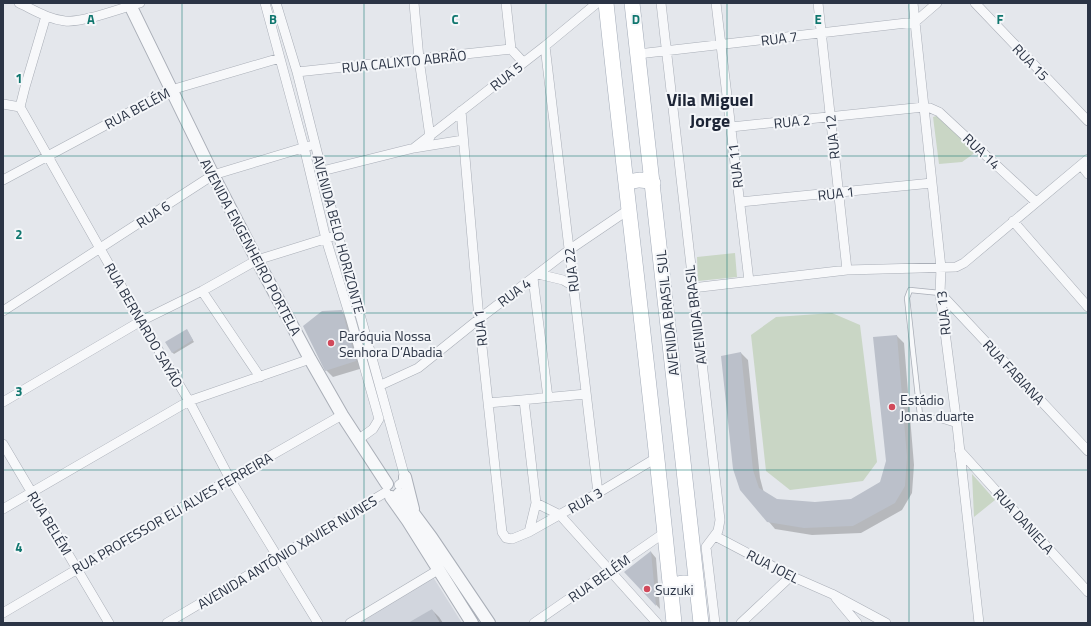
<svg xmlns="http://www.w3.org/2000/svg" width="1091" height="626" font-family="'Titillium Web',sans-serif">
<rect width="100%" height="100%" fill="#e4e7ec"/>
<path fill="#d2d6de" d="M433,577L462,623H440L432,609L410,623H359Z"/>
<path fill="#c9d6c5" d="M939,115L976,152L962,162L939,164L933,117Z
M735,253L737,277L698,281L697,257Z
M832,313L860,325L877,462L863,481L790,490L766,471L751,335L776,317Z
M972,474L995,500L974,517Z"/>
<path fill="#0003" d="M342,312L349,320L363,368L333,377L326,370Z
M188,332L194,342L174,354L172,352Z
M897,336L904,343L914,465L912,493L902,510L861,533L812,535L775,529L741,489V353L748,360L760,478L764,493L777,500L815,503L852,500L881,482L887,461Z
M651,552L656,558L660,609L626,572Z
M432,610L439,617L443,623H411Z"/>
<path fill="#bbc0ca" d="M342,310L356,361L325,371L303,326L322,311Z
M187,329L193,340L172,353L165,342Z
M897,335L907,457L905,486L895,503L853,526L804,528L767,522L740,490L733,469L721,356L741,352L753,470L759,488L777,499L815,502L851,499L880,482L886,461L873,337Z
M651,551L656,606L624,572Z
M432,609L440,623H408Z"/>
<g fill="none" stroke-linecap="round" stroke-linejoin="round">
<defs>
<path id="service" d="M940,293L910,290L907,298L920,415L926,419L935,418L957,425"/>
<path id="minor" d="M19,3C34,10 48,19 65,21C83,23 121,8 140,3
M265,3L304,147L326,239L351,320L379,419L373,429L359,439
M276,3L297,72L338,235L404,474V481L399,485
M414,3L419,59L430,137
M506,3L511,49L523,62
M661,3L720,520L718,531L706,547L715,623
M716,3L749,281
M818,3L847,270
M913,3L941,268L940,293L957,425L979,623
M975,3L1088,121
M46,16L25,87L20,107L141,321L189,401L230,479L318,623
M545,46L598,493
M638,54L915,22L937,3
M297,72L511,49
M3,104L20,107
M461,111L479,319L502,532L506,538L512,539L529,532L598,493L656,458
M731,127L924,107L930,108L939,112L1036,202
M414,148L545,46L597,3
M1081,165L1088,174
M322,171L414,148L463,140
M3,180L171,90L280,58
M740,202L932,183
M1013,221L1088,307
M538,274L563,280L573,286
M533,278L548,398
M692,288L847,270L956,267L964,263L1088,159
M202,291L260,377
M940,293L1088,451
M3,311L213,175L309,146
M381,385L418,368L479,319L569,250L628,210
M524,400L536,503L529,532
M3,402L141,321L202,291L257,260L331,237
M488,403L586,394
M3,444L109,623
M959,450L1088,592
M536,503L560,515L657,623
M3,509L189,401L310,359
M715,536L791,576L832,594L886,623
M836,598L857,623
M3,613L230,479L342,415
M167,623L279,557L386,492
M350,623L438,570
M534,623L664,533
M741,623L791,576"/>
<path id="tertiary" d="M129,3L213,175L257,260L310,359L342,415L387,484
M405,477L413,509
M399,494L431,537L489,623
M391,497L408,521L472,623"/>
<path id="primary" d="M606,3C628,210 654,416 674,623
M632,3L701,623
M626,184C635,179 642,179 653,183
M671,587C680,582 687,582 697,585"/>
</defs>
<use href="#service" stroke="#a9aeb7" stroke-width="6"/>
<use href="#minor" stroke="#a9aeb7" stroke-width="10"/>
<use href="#tertiary" stroke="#a9aeb7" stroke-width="14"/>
<use href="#primary" stroke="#a3abb8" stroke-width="16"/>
<use href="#service" stroke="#f7f8fa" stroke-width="4.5"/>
<use href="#minor" stroke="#f7f8fa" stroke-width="9"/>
<use href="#tertiary" stroke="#f7f8fa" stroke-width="12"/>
<use href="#primary" stroke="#fff" stroke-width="15"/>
</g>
<path fill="none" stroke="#0f766e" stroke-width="1" stroke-opacity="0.55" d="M182,3V623M364,3V623M546,3V623M727,3V623M909,3V623M3,156H1088M3,313H1088M3,470H1088"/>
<g fill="#d1495b" stroke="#f4f6f9" stroke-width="1.5">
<circle cx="331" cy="343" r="4"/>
<circle cx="892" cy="407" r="4"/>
<circle cx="647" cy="589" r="4"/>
</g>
<g text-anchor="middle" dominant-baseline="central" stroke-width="4" stroke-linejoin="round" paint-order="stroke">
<g font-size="14" fill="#2b3445" stroke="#f4f6f9">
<text transform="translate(779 38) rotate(-7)">RUA 7</text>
<text transform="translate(404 61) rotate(-6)">RUA CALIXTO ABRÃO</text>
<text transform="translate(1031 62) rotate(46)">RUA 15</text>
<text transform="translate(506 76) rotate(-38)">RUA 5</text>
<text transform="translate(137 108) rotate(-28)">RUA BELÉM</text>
<text transform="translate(792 121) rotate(-6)">RUA 2</text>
<text transform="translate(832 137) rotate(-96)">RUA 12</text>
<text transform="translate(982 151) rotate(43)">RUA 14</text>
<text transform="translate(735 166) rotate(-97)">RUA 11</text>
<text transform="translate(836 193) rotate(-6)">RUA 1</text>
<text transform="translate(153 214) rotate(-33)">RUA 6</text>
<text transform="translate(339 234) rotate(75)">AVENIDA BELO HORIZONTE</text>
<text transform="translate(251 247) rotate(62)">AVENIDA ENGENHEIRO PORTELA</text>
<text transform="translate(571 270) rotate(-97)">RUA 22</text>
<text transform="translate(514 292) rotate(-37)">RUA 4</text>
<text transform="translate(667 313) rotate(-96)">AVENIDA BRASIL SUL</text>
<text transform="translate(943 313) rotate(-96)">RUA 13</text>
<text transform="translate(695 315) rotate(-97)">AVENIDA BRASIL</text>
<text transform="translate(144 325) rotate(60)">RUA BERNARDO SAYÃO</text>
<text transform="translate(480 328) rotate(-96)">RUA 1</text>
<text transform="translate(1014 372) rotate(47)">RUA FABIANA</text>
<text transform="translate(585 500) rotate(-30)">RUA 3</text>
<text transform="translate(172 513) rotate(-30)">RUA PROFESSOR ELI ALVES FERREIRA</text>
<text transform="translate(1024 521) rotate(48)">RUA DANIELA</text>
<text transform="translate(50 523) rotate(59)">RUA BELÉM</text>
<text transform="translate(287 552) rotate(-31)">AVENIDA ANTÔNIO XAVIER NUNES</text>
<text transform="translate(773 566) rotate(27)">RUA JOEL</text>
<text transform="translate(599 578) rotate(-35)">RUA BELÉM</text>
</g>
<g font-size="14" fill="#2b3445" stroke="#f4f6f9" text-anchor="start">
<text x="339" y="335">Paróquia Nossa<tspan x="339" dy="16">Senhora D’Abadia</tspan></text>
<text x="900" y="399">Estádio<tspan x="900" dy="16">Jonas duarte</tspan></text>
<text x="655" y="589">Suzuki</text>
</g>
<g font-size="18" font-weight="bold" fill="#1d2536" stroke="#f4f6f9">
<text x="710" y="99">Vila Miguel<tspan x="710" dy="21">Jorge</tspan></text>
</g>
</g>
<g font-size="13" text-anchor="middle" font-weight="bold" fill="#0f766e" stroke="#f4f6f9" stroke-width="4" stroke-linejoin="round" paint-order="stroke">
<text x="91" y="24">A</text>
<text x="273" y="24">B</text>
<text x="455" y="24">C</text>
<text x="636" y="24">D</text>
<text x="818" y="24">E</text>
<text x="1000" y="24">F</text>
<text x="19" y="83">1</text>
<text x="19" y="239">2</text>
<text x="19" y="396">3</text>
<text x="19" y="552">4</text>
</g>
<rect width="1091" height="626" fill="none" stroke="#2b3445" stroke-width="8"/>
</svg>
